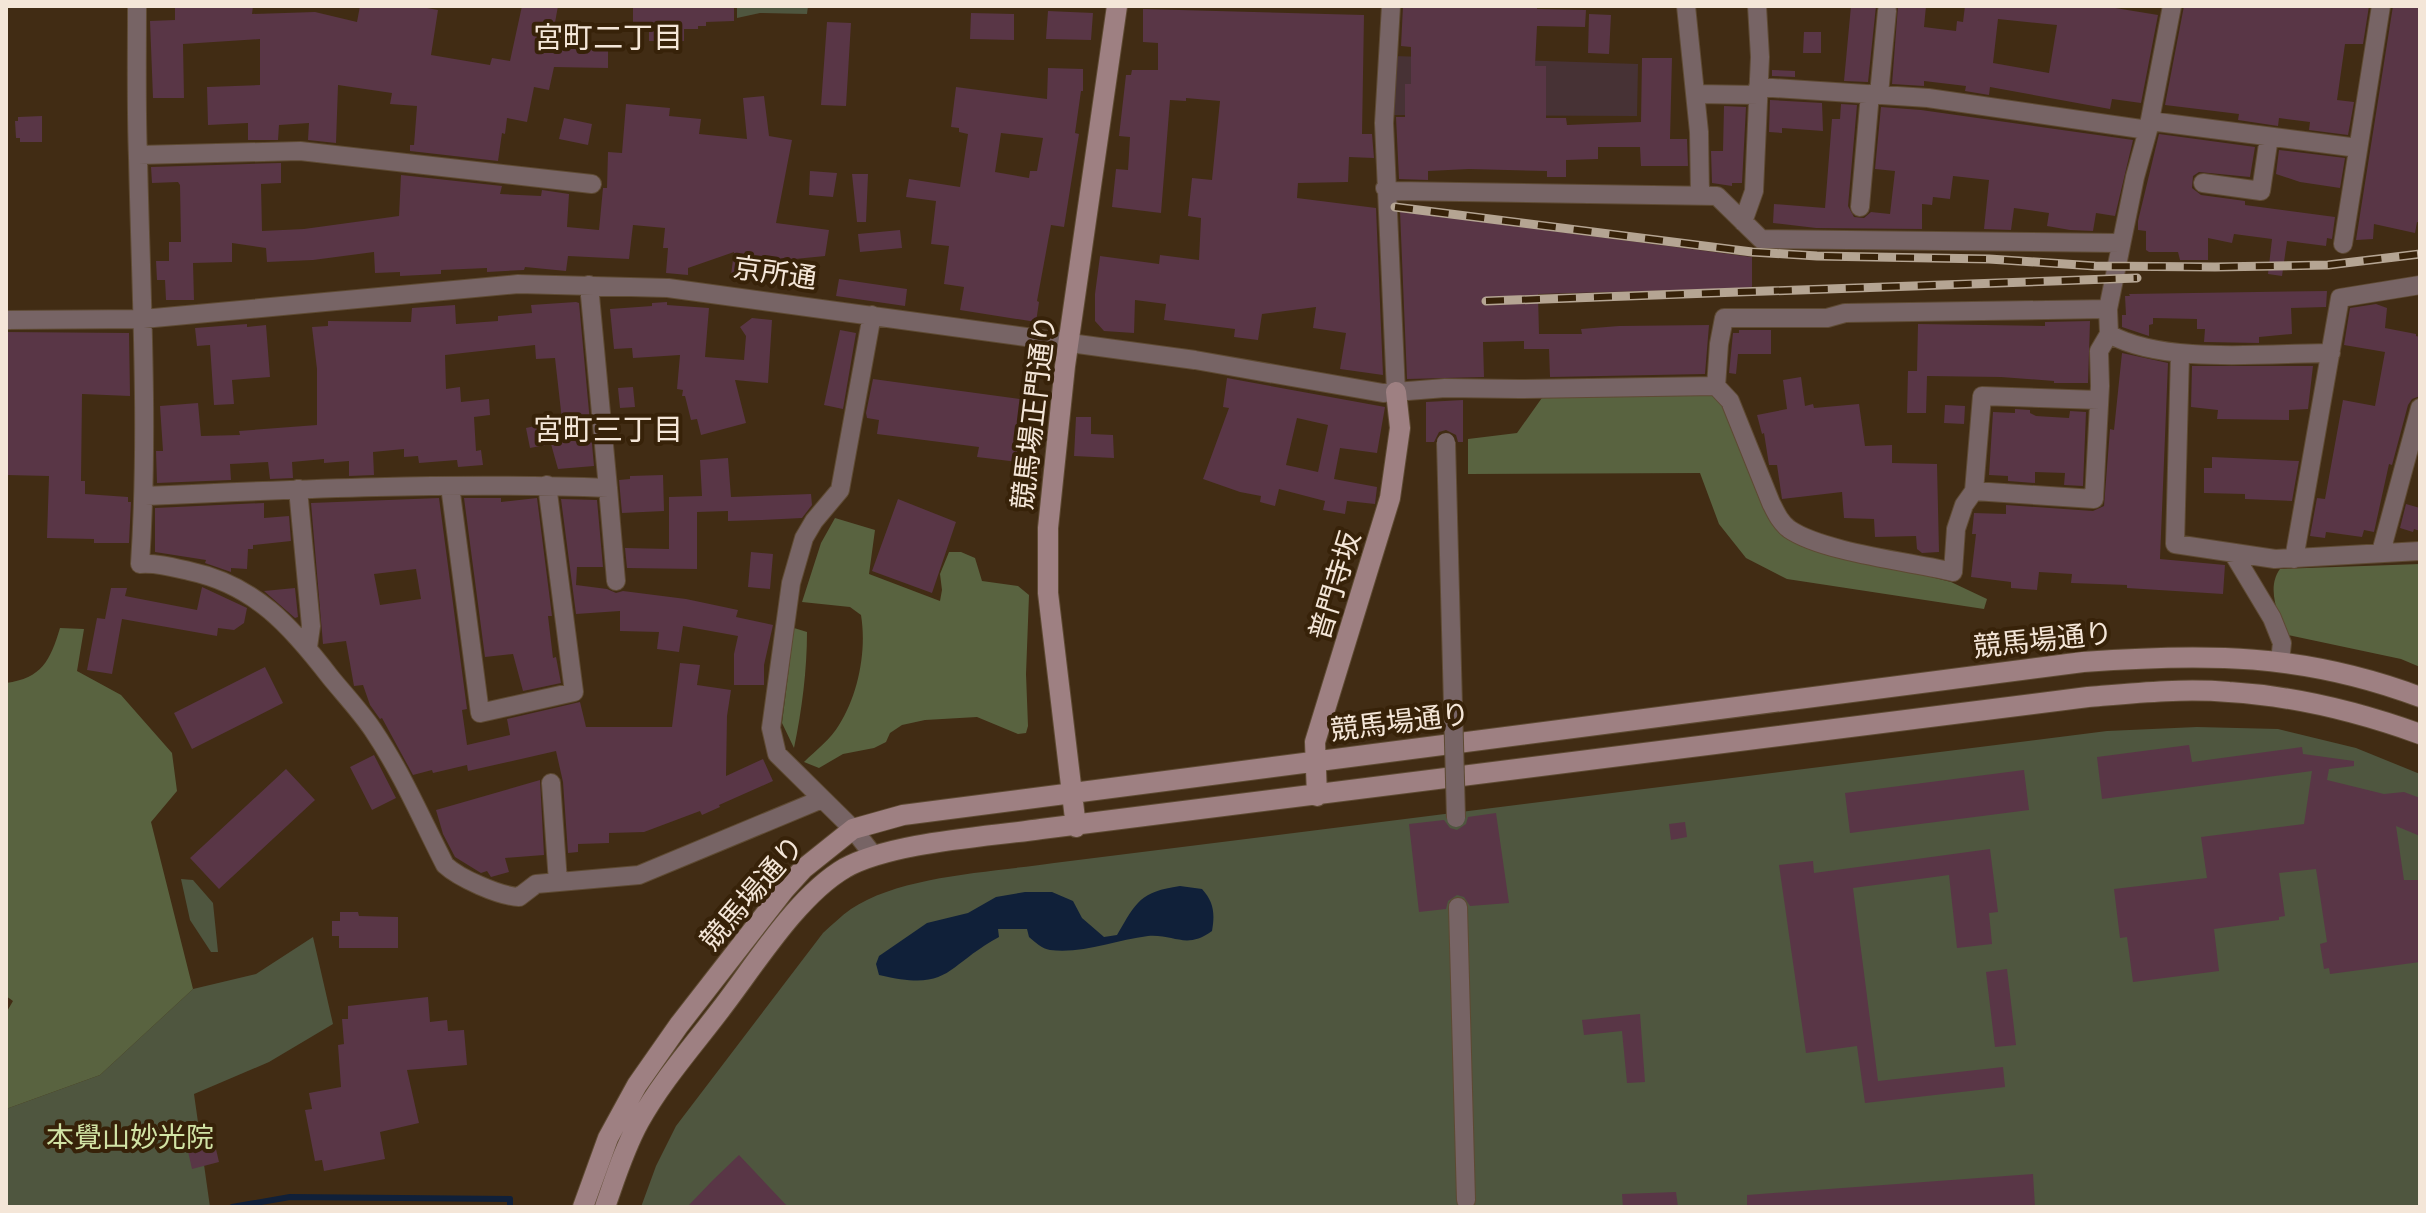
<svg xmlns="http://www.w3.org/2000/svg" width="2426" height="1213" font-family="'Fira Sans Condensed','Noto Sans JP',sans-serif">
<rect width="100%" height="100%" fill="#412c14"/>
<path fill="#473235" d="M1394,56L1638,64L1637,116L1391,115Z"/>
<path fill="#4f563f" d="M737,6H808L807,14L760,13L737,18Z
M2197,727L2278,729L2356,748L2420,774V1207H641L656,1166L676,1126L823,933C832,925 841,916 851,909C901,875 995,872 1054,863L2107,731Z
M181,879L193,880L213,903L218,952H211L190,920Z
M313,937L333,1024L269,1062L194,1094L210,1207H6V1109L100,1075L193,989L256,974Z"/>
<path fill="#596340" d="M1715,393L1723,403L1800,544L1951,582L1987,599L1984,609L1787,579L1746,558L1719,524L1700,473L1468,474V439L1517,433L1544,395Z
M835,518L875,530L869,574L940,601L942,590L940,574L949,552H961L975,558L982,581L1018,586L1029,595L1026,674L1028,726L1026,733L1018,734L977,717L925,720L902,725L890,733L886,742L874,748L843,754L819,768L804,762C816,750 831,739 839,725C858,695 867,651 861,615L850,607L802,602L821,543Z
M2420,564V667L2401,659L2288,635C2278,616 2266,588 2280,569Z
M60,628L84,629L77,671L121,695L172,753L177,791L151,822L193,989L100,1075L6,1109V1013L13,1001L6,996V683C42,678 50,661 60,628Z
M794,628L807,632C807,670 802,710 794,748L782,723Z"/>
<path fill="#102039" d="M1180,886L1202,889C1214,902 1215,914 1212,931C1186,950 1175,934 1148,936C1115,940 1083,954 1050,950C1042,949 1035,942 1029,937L1027,929H998L999,937C944,967 951,992 879,975L876,964L879,956L927,923L968,913L996,897L1025,892H1052L1073,901L1082,918L1104,937L1117,935C1137,901 1140,892 1180,886Z"/>
<g fill="none" stroke-linecap="round" stroke-linejoin="round">
<path stroke="#102039" stroke-width="6" d="M232,1207L290,1197L510,1199V1207"/>
</g>
<path fill="#593646" fill-rule="evenodd" d="M175,6H253L252,14L315,12L357,22L360,6H416L438,10L431,55L490,65L492,58L510,61L522,6H558L554,28H579V46L608,47V68L554,67L549,90L534,87L527,122L507,118L505,134L502,133L498,161L410,151V145H414L417,106L390,104L392,93L338,85L336,143L308,140L309,123L279,125L278,140H248V123L208,125L207,87L260,85V39L183,44L184,98H153L150,21L175,20Z
M633,6H734V21L706,22V26H698V29H684V41L660,43L659,41H649V22H633Z
M1403,6H1537V9L1586,10L1585,27L1537,26L1535,66H1546V118H1566L1567,125L1641,122L1642,58H1672L1670,139H1687L1688,166H1641L1640,147H1598V159L1566,160V177H1547V171L1469,169L1428,171V180L1399,179L1396,117H1405V84H1411V47L1401,46Z
M1851,6H1876L1868,82L1844,81Z
M1898,6H1926L1924,27L1956,31L1957,21L1963,22L1965,6H2103L2158,15L2141,103L2112,99L2110,109L1990,87L1989,95L1965,91L1966,86L1924,81V86L1892,84ZM1998,19L2057,25L2049,73L1993,63Z
M2184,6H2369L2363,44H2345L2337,100L2354,102L2348,135L2309,130L2310,122L2279,118L2278,126L2238,120L2239,114L2165,105Z
M2393,6H2420V223L2417,222L2415,233L2374,224L2373,239L2356,240Z
M1143,9L1364,15L1362,134H1372L1374,158L1349,157L1348,182L1298,183L1297,198L1376,208L1383,375L1340,369L1346,333L1313,328L1316,307L1262,314L1258,340L1234,337L1235,329L1164,320L1166,304L1135,300L1134,333L1104,331L1095,321V294L1100,256L1159,264L1160,255L1199,260L1201,218L1188,216L1192,178L1212,180L1220,101L1186,98V101L1170,100L1161,213L1112,207L1116,169L1128,170L1130,137L1119,136L1126,75H1131L1132,70H1158V43L1143,42Z
M1048,11L1093,13L1091,40L1046,39Z
M971,13L1014,14V40L970,39Z
M1589,14L1611,15L1609,54L1588,53Z
M827,22L851,23L846,106L821,105Z
M1804,32H1821V53H1803Z
M1048,68L1083,69V91H1081L1075,133L1079,134L1064,227L1051,225L1037,301L1039,302L1036,322L960,310L964,287L944,284L949,246L931,244L936,201L906,197L909,179L960,187L968,134L959,132V128L951,127L956,87L1047,99ZM1001,133L1043,138L1037,171H1030L1029,178L995,172Z
M1772,70L1795,71V77L1772,76Z
M764,96L769,136L792,140L776,223L829,230L825,256L755,263L754,278L731,275L734,252L688,268V275L666,273L668,248H663L665,228L633,225L629,259L568,256L566,271L525,267L524,270L487,272V268L441,270V274L400,276V272L375,273L374,252L313,260L267,262L266,248L232,243V262L193,263L194,300H166L165,280H157L156,261H169V242H181L180,185L178,182L152,183L151,167L281,163V183L261,184L262,231L304,229L399,216L401,175L502,186L500,194L541,196L542,190L569,194L567,227L599,230L603,188H607L608,152L622,153L626,104L670,108L669,116L701,119L699,134L747,139L743,98Z
M1770,100L1822,103L1823,131L1782,128V133L1769,132Z
M1841,104L1857,105L1848,206L1854,217L1864,218L1871,212L1890,214L1895,171L1875,169L1881,107L1921,110L2133,140L2115,216L2096,213L2093,231L2070,230L2047,226L2049,213L2014,208L2011,230L1984,229L1989,180L1953,176L1950,199L1933,197L1932,205L1922,204V229L1816,228L1773,223L1774,204L1825,208L1832,119H1840Z
M1724,106L1746,107L1742,183H1732V186L1712,183L1711,151H1723Z
M42,116V142H20V138H16L15,121H18V117Z
M564,118L592,124L588,145L559,139Z
M2159,134L2255,147L2250,177L2199,172L2193,176L2192,188L2201,195L2245,201V205L2335,217L2332,239L2327,238L2326,246L2287,241L2282,276L2268,274L2272,239L2234,234L2232,243L2208,238V260H2180L2178,252H2149L2146,250V231L2138,230V221Z
M2279,150L2345,158L2340,188L2300,182L2276,174Z
M810,171L837,173L833,197L809,195Z
M852,174H868L866,222H857Z
M1400,211L1752,257V288L1538,294L1539,334H1582L1581,329L1619,326L1709,325L1705,374L1550,377L1549,349H1524V341L1483,342L1484,377L1407,379Z
M900,230L902,248L860,252L858,234Z
M839,279L907,289L905,306L836,296Z
M2327,291L2326,307L2291,308L2292,334L2259,337V343L2204,342L2205,329H2197V319L2153,318V324L2149,325V336L2122,327V315H2126L2125,296H2130L2129,294Z
M576,302L579,303L594,466L558,469L551,444L530,448L526,428L562,420L555,358L536,359L535,345L445,355L446,389L460,387L461,402L489,399L490,415L474,417L476,451L481,450L483,465L458,467L457,460L419,463L418,456L404,457V449L373,452L374,475L349,476V461L324,463V459L292,462L293,478L270,479L268,462L230,464L231,480L157,483L156,451H163L160,406L198,403L201,436L240,435L239,431L317,425V369L312,327L328,326V321L411,322L412,308L455,305L456,324L498,321V316L532,313L531,305Z
M667,302V305L709,308L705,357L744,360L746,336L740,327L752,318L772,320L768,383L735,380L746,423L701,435L697,419L691,420L685,396H682L683,390L677,389L680,355L633,358L632,348L614,349L610,309L652,306V303Z
M2376,304L2387,308L2385,328L2416,334V336L2420,337V396L2412,399L2408,405L2392,465L2389,464L2374,532L2364,530L2362,537L2326,532L2325,538L2310,536L2317,498L2325,499L2343,400L2375,406L2385,352L2344,345L2350,308Z
M2090,321L2088,383H2054V381L2001,377L1927,376L1926,413H1907L1908,371H1917L1918,324L2045,326V322Z
M247,324V327L266,325L270,377L232,380L234,404L214,405L210,345L197,346L195,328Z
M840,330L856,333L843,409L824,405Z
M1739,330H1771V354H1738L1736,374L1729,373L1733,333H1739Z
M6,332L129,333L130,396L82,394L81,481H85V494L128,497V502H131L129,543H94V539L47,538L49,476L6,475Z
M2122,353L2168,363L2160,559L2225,565L2223,594L2127,588V585L2071,583L2072,574L2039,572L2037,590L2011,588V582L1971,577L1976,534H1972L1974,513L2006,514V505L2093,511L2104,506L2110,429L2114,430Z
M2192,366H2313L2308,409L2289,410V420L2217,419L2218,410L2191,407Z
M1801,377L1805,406L1813,404L1814,408L1859,404L1865,446L1892,445V463L1937,464L1939,552L1922,553L1917,549L1916,536L1875,537L1874,519L1844,518L1842,492L1782,499L1777,465H1769L1764,433L1762,434L1757,415L1787,409L1783,380Z
M1227,378L1385,407L1377,453L1340,448L1334,479L1377,487L1375,504L1347,501L1345,514L1323,510L1325,501L1279,489L1275,506L1260,502L1261,496L1240,492L1203,479L1229,408L1223,407ZM1297,418L1328,425L1318,472L1286,465Z
M873,379L1027,400L1018,462L977,457L979,447L877,434L879,420L867,418L866,413Z
M633,387L635,407L620,408L618,388Z
M1463,400V442H1458L1456,435L1446,430L1439,432L1434,442H1426V402Z
M1945,405L1965,406L1964,424L1944,423Z
M2015,409L2030,410V413L2036,416L2069,418L2070,411L2086,412L2083,486L2064,485L2065,473L2035,472V483L2008,481V476L1989,475L1993,412L2015,413Z
M1076,417H1091V434L1113,435L1114,458L1074,456Z
M2212,457L2299,461L2292,501L2245,499V494L2204,493V468H2212Z
M728,458L731,497L811,494L812,505L802,518L762,520L728,521V511L697,512V569L627,568L625,548L669,549V497L702,496L700,460Z
M663,475L664,511L622,513L619,480L630,479V476Z
M439,498L467,709L462,710L467,745L510,735L507,719L580,702L586,727H672L680,663L700,665L697,685L731,690L727,716L726,776L763,759L773,781L719,805L720,807L702,815L700,811L644,832L609,833V843L578,844V852L568,853L563,782L556,751L468,771L467,765L433,773L432,770L413,775L382,718L380,719L370,705L363,685L354,686L346,641L323,644L311,503ZM416,569L421,599L380,605L374,574Z
M464,498H501V502L537,498L552,616H548L553,658L556,657L561,683L523,691L513,654L485,657Z
M561,499L597,500L603,567H577L576,585L607,589L616,593L623,591L686,599L738,610L736,617L773,625L764,665V685H734V654L738,636L683,626L679,652L657,649L659,632L620,631V611L576,614Z
M898,499L956,522L932,593L872,571Z
M264,503V518L289,516L291,541L253,545V549H248L247,569L231,568V572L205,563L206,560L155,552V508Z
M2406,504L2420,508V531L2414,529L2413,532L2400,528Z
M751,552L773,554L770,589L748,587Z
M202,587L247,608L244,623L234,630L218,628L217,636L122,619L112,674L87,670L97,618L105,619L111,588H127L125,596L197,610Z
M295,588L298,617L295,618L264,591Z
M265,667L283,703L192,749L174,713Z
M2189,745L2192,762L2302,747L2303,754L2354,761V766L2329,769L2327,780L2384,794L2404,792L2420,798V836L2396,826L2404,880H2420V962L2330,974L2329,968L2324,969L2320,944L2327,942L2316,869L2279,873L2285,916L2279,917V920L2214,929L2219,971L2133,982L2127,937L2120,938L2114,889L2207,878L2201,837L2304,824L2312,771L2102,799L2097,757Z
M374,755L396,798L372,810L350,767Z
M286,769L315,800L219,889L190,858Z
M2024,770L2029,810L1850,833L1845,793Z
M540,780L544,855L505,858L509,872L491,877L487,871L481,873L455,857L443,834L436,810Z
M1496,813L1509,903L1470,906L1464,897L1457,895L1448,901L1446,909L1419,912L1409,824L1444,820L1450,828L1457,830L1466,824L1468,817Z
M1685,822L1687,837L1671,840L1669,824Z
M1990,849L1998,912L1989,913L1992,944L1957,948L1949,875L1853,888L1878,1081L2003,1067L2005,1087L1865,1103L1857,1046L1806,1053L1779,865L1813,861L1814,873Z
M340,912H358L359,916L398,917V948H339V936H332V921H340Z
M2007,969L2016,1045L1995,1047L1986,972Z
M428,997L430,1022L447,1020L448,1031L464,1030L467,1065L407,1070L419,1123L380,1132L385,1159L324,1171L322,1160L315,1161L305,1110L312,1109L309,1093L341,1087L338,1045L344,1044L342,1019H348V1006Z
M1640,1014L1645,1082L1627,1083L1622,1031L1584,1035L1582,1020Z
M212,1132L219,1162L192,1169L185,1138Z
M739,1155L788,1207H687L713,1180Z
M2033,1174L2035,1207H1747V1195Z
M1676,1192L1678,1207H1623L1622,1194Z"/>
<g fill="none" stroke-linecap="round" stroke-linejoin="round">
<defs>
<path id="street" d="M137,6C137,57 136,107 138,158C141,293 149,429 140,564C157,563 172,567 189,571C255,585 291,626 331,678C345,695 361,712 373,730C402,773 422,820 445,865C459,878 499,896 519,897L536,884L639,875L822,799
M1391,6L1384,123L1396,392
M1686,6L1699,132L1700,195
M1758,87L1928,98L2148,130
M1696,94L1758,95
M1879,94L1887,11
M2150,121L2358,148
M138,155L300,151L592,184
M2203,183L2261,191L2269,137
M1385,188L1394,191L1717,196L1761,239L2120,243
M1860,207L1870,94
M1743,222L1754,191L1760,57L1757,6
M2343,244L2381,6
M872,315L840,490L814,521L804,538L791,583L771,728L777,754L853,829L874,856
M6,320L143,319L518,284L668,288L1195,360L1383,393L1445,388L1520,389L1716,386L1719,344L1724,318H1827L1845,313L2108,309L2135,177L2148,130L2172,6
M2109,334C2165,365 2267,353 2331,353
M2180,354L2175,544L2275,559L2420,551
M1716,386L1730,401L1771,503C1776,513 1780,522 1789,529C1822,552 1911,562 1953,572L1956,529L1964,505L1974,491L1982,396L2099,400
M450,486L480,713L574,692L547,485
M608,488L616,581
M298,489L311,626L308,647
M1974,491L2094,499L2100,386L2099,351L2109,334L2108,309
M145,496C299,489 453,482 608,488L589,285
M2381,552L2420,408
M2233,553L2272,618L2282,643L2280,661
M2294,559L2340,298L2420,285
M551,783L558,882
M1458,907L1466,1200"/>
<path id="secondary" d="M1317,796L1315,742L1390,498L1400,428L1396,392
M1076,827L1048,593V528L1065,366L1117,6
M583,1207L608,1138L637,1085L679,1025L784,890L803,869L853,829L903,815L2083,662C2205,653 2303,653 2420,697
M605,1207C615,1179 624,1149 639,1122C661,1082 693,1046 721,1009C755,965 797,896 845,868C892,842 986,837 1041,829L2088,697C2135,693 2182,688 2229,692C2294,696 2359,712 2420,734"/>
</defs>
<use href="#street" stroke="#5e4a33" stroke-width="20"/>
<use href="#secondary" stroke="#5e4a33" stroke-width="22"/>
<use href="#street" stroke="#776465" stroke-width="18"/>
<use href="#secondary" stroke="#9e8082" stroke-width="20"/>
<defs>
<path id="rail" d="M1395,207L1752,252L1817,256L1989,259L2095,266L2215,267L2328,265L2420,254
M1486,301L2137,278"/>
</defs>
<use href="#rail" stroke="#b5a593" stroke-width="9"/>
<use href="#rail" stroke="#372209" stroke-width="6" stroke-dasharray="18" stroke-linecap="butt"/>
<defs>
<path id="street-bridge" d="M1446,442L1456,818"/>
</defs>
<use href="#street-bridge" stroke="#5e4a33" stroke-width="20" stroke-linecap="butt"/>
<use href="#street-bridge" stroke="#776465" stroke-width="18"/>
</g>
<g text-anchor="middle" dominant-baseline="central" stroke-width="8" stroke-linejoin="round" paint-order="stroke">
<g font-size="28" fill="#f4e6d8" stroke="#372209">
<text transform="translate(775 273) rotate(8)">京所通</text>
<text transform="translate(1034 412) rotate(-83)">競馬場正門通り</text>
<text transform="translate(1335 586) rotate(-73)">普門寺坂</text>
<text transform="translate(2043 640) rotate(-6)">競馬場通り</text>
<text transform="translate(1400 722) rotate(-7)">競馬場通り</text>
<text transform="translate(752 893) rotate(-49)">競馬場通り</text>
</g>
<g font-size="28" fill="#d1e3a5" stroke="#372209">
<text x="130" y="1137">本覺山妙光院</text>
</g>
<g font-size="30" fill="#f4e6d8" stroke="#372209">
<text x="608" y="38">宮町二丁目</text>
<text x="608" y="430">宮町三丁目</text>
</g>
</g>
<rect width="2426" height="1213" fill="none" stroke="#f4e6d8" stroke-width="16"/>
</svg>
